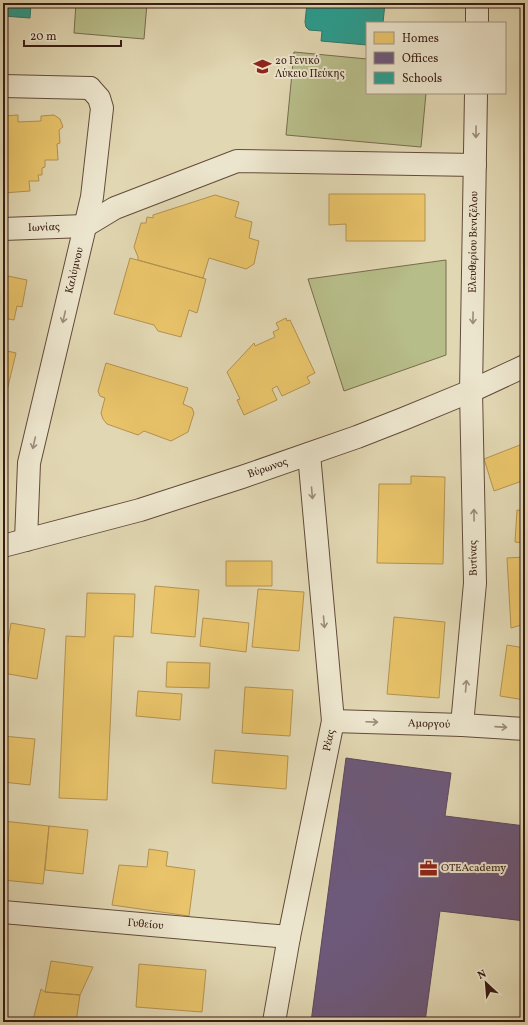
<svg xmlns="http://www.w3.org/2000/svg" width="528" height="1025" font-family="Vollkorn,serif">
<rect width="100%" height="100%" fill="#e1d7b2"/>
<filter id="stains"><feTurbulence type="fractalNoise" baseFrequency=".005" numOctaves="4"/><feColorMatrix values="0 0 0 0 .2 0 0 0 0 .09 0 0 0 0 .02 0 0 0 .5 -.17"/></filter>
<radialGradient id="worn" r=".72"><stop offset=".6" stop-color="#630" stop-opacity="0"/><stop offset="1" stop-color="#630" stop-opacity=".3"/></radialGradient>
<path fill="#b7bd89" stroke="#786c4e" d="M76,3H147L144,39L74,33Z
M294,52L367,59V93H426L421,147L286,135Z
M446,260V355L344,391L308,279Z"/>
<path fill="#e9c46a" stroke="#b49250" d="M18,115V122L41,121V116L54,115L60,119L63,127L59,130L60,143L57,144L58,160H45V167L42,168V175H38L39,181H29L30,191L3,193V116Z
M329,194H425V241H346V224L329,225Z
M215,195L239,202L235,217L252,222L249,238L259,241L254,264L246,269L209,258L203,278L138,260V257L134,247L141,223H146L147,217L153,218V215Z
M130,258L206,279L197,313L189,310L181,337L158,331L154,325L114,314Z
M3,275L27,280L22,307L17,306L14,320L3,318Z
M286,318L287,321L290,320L315,373L307,377L310,383L282,396L277,386L272,389L277,400L244,415L237,400L240,399L227,372L254,343L255,346L275,337L273,332L279,329L276,323Z
M3,350L16,353L6,395L3,394Z
M106,363L188,388L183,404L192,408L194,413L188,432L171,441L144,431L138,435L107,424L103,419L101,413L105,398L100,396L98,391Z
M525,443V480L494,491L484,459Z
M411,476L445,477L443,564L377,563L379,484H411Z
M517,510L525,511V543L515,542Z
M525,557V624L511,628L507,558Z
M226,561H272V586H226Z
M155,586L199,590L195,637L151,633Z
M258,589L304,592L299,651L252,647Z
M87,593L135,594L133,637L114,636L107,800L59,798L66,636L85,637Z
M394,617L445,622L439,698L387,694Z
M203,618L249,623L246,652L200,646Z
M11,623L45,629L37,679L3,673Z
M507,645L525,648V700L500,696Z
M167,662L210,663L209,688L166,687Z
M245,687L293,690L290,736L242,733Z
M138,691L182,694L180,720L136,716Z
M3,736L35,739L30,785L3,782Z
M215,750L288,756L286,789L212,783Z
M3,821L49,826L43,884L3,880Z
M49,826L88,830L83,874L45,870Z
M149,849L168,852L166,866L195,870L189,916L112,905L119,865L147,867Z
M51,961L93,967L80,995L45,992Z
M139,964L206,970L202,1012L136,1007Z
M41,989L45,992L80,995L76,1022H39L33,1020Z"/>
<path fill="#6d597a" stroke="#5d475b" d="M346,758L451,773L445,816L525,826V921L440,911L425,1022H311Z"/>
<path fill="#2a9d8f" stroke="#2e766a" d="M3,3H31L30,18L4,16L3,23Z
M307,3H385L383,23H367V45L321,41L322,31L309,30L306,27L305,22Z"/>
<g fill="none" stroke-linecap="round" stroke-linejoin="round">
<defs>
<path id="pedestrian" d="M3,86L90,88"/>
<g id="minor">
<path id="s1" d="M3,229L85,226L115,208L237,161L475,165"/>
<path id="s2" d="M26,540L29,463L92,197L102,108L99,98L90,88"/>
<path id="s3" d="M333,721L462,725L525,729"/>
<path d="M462,725L475,583L471,391"/>
<path id="s4" d="M3,912L289,937"/>
<path id="s5" d="M274,1022L289,937L333,721L309,454"/>
</g>
<g id="tertiary">
<path d="M477,23V3"/>
<path id="s6" d="M471,391L476,93"/>
<path id="s7" d="M3,546L140,510L242,477L357,437L403,419L471,391L525,366"/>
</g>
</defs>
<use href="#pedestrian" stroke="#634b3a" stroke-width="24"/>
<use href="#minor" stroke="#634b3a" stroke-width="24"/>
<use href="#tertiary" stroke="#634b3a" stroke-width="24"/>
<use href="#pedestrian" stroke="#ece5cd" stroke-width="22"/>
<use href="#minor" stroke="#ece5cd" stroke-width="22"/>
<use href="#tertiary" stroke="#ece5cd" stroke-width="22"/>
</g>
<defs><path id="oneway-shaft" d="M-6 0H5M1.5-3L5.5 0L1.5 3" fill="none" stroke-width="1.6" stroke-linecap="round" stroke-linejoin="round"/></defs>
<g stroke="#9b8b79">
<use href="#oneway-shaft" transform="translate(476 132) rotate(91)"/>
<use href="#oneway-shaft" transform="translate(64 317) rotate(103)"/>
<use href="#oneway-shaft" transform="translate(473 318) rotate(91)"/>
<use href="#oneway-shaft" transform="translate(34 443) rotate(103)"/>
<use href="#oneway-shaft" transform="translate(312 493) rotate(85)"/>
<use href="#oneway-shaft" transform="translate(474 515) rotate(-91)"/>
<use href="#oneway-shaft" transform="translate(324 622) rotate(85)"/>
<use href="#oneway-shaft" transform="translate(466 686) rotate(-85)"/>
<use href="#oneway-shaft" transform="translate(372 722) rotate(2)"/>
<use href="#oneway-shaft" transform="translate(501 727) rotate(4)"/>
</g>
<defs>
<symbol id="school-bare" viewBox="-9 -9 18 18"><path d="M0-5L7-2L0 1L-7-2ZM-4 1L0 2.5L4 1V4Q0 6-4 4Z" fill="#8f2418" stroke="#ece5cd" stroke-width="2.5" paint-order="stroke"/></symbol>
<symbol id="office-bare" viewBox="-9 -9 18 18"><path d="M-6-3h4V-5.5h4V-3h4V5H-6ZM-1-4.5V-3h2v-1.5ZM-6 0V1H6V0Z" fill="#8f2418" stroke="#ece5cd" stroke-width="2.5" paint-order="stroke"/></symbol>
</defs>
<g fill-rule="evenodd">
<use href="#school-bare" x="250" y="54" width="25" height="25"/>
<use href="#office-bare" x="416" y="856" width="25" height="25"/>
</g>
<g text-anchor="middle" dominant-baseline="central" stroke-width="4" stroke-linejoin="round" paint-order="stroke">
<g font-size="11" fill="#391c12" stroke="#ece5cd" text-anchor="start">
<text x="275" y="61">2ο Γενικό<tspan x="275" dy="13">Λύκειο Πεύκης</tspan></text>
<text x="441" y="868">OTEAcademy</text>
</g>
<g font-size="11" fill="#391c12" stroke="#ece5cd">
<text stroke="none"><textPath href="#s1" startOffset="41">Ιωνίας</textPath></text>
<text stroke="none"><textPath href="#s6" startOffset="149">Ελευθερίου Βενιζέλου</textPath></text>
<text stroke="none"><textPath href="#s2" startOffset="275">Καλύμνου</textPath></text>
<text stroke="none"><textPath href="#s7" startOffset="276">Βύρωνος</textPath></text>
<text transform="translate(474 558) rotate(-91)">Βυτίνας</text>
<text stroke="none"><textPath href="#s3" startOffset="96">Αμοργού</textPath></text>
<text stroke="none"><textPath href="#s5" startOffset="287">Ρέας</textPath></text>
<text stroke="none"><textPath href="#s4" startOffset="143">Γυθείου</textPath></text>
</g>
</g>
<rect width="528" height="1025" fill="none" stroke="#e1d7b2" stroke-width="16"/>
<rect x="4" y="4" width="520" height="1017" fill="none" stroke="#391c12" stroke-width="2"/>
<rect x="8" y="8" width="512" height="1009" fill="none" stroke="#391c12"/>
<rect x="366" y="22" width="140" height="72" fill="#ece5cd" stroke="#a49582"/>
<rect x="374" y="32" width="20" height="12" fill="#e9c46a" stroke="#a49582"/>
<text x="402" y="42" font-size="12" fill="#391c12">Homes</text>
<rect x="374" y="52" width="20" height="12" fill="#6d597a" stroke="#a49582"/>
<text x="402" y="62" font-size="12" fill="#391c12">Offices</text>
<rect x="374" y="72" width="20" height="12" fill="#2a9d8f" stroke="#a49582"/>
<text x="402" y="82" font-size="12" fill="#391c12">Schools</text>
<g transform="translate(486 983) rotate(334)" stroke="#ece5cd" stroke-width="3" paint-order="stroke">
<path d="M0-3L7 15L0 10L-7 15Z" fill="#391c12"/>
<text y="-6" font-size="11" font-weight="bold" text-anchor="middle" fill="#391c12">N</text>
</g>
<path d="M24 40v6h97v-6" fill="none" stroke="#391c12" stroke-width="2"/>
<text x="30" y="40" font-size="12" fill="#391c12" stroke="#ece5cd" stroke-width="3" paint-order="stroke">20 m</text>
<rect width="100%" height="100%" filter="url(#stains)"/>
<rect width="100%" height="100%" fill="url(#worn)"/>
</svg>
